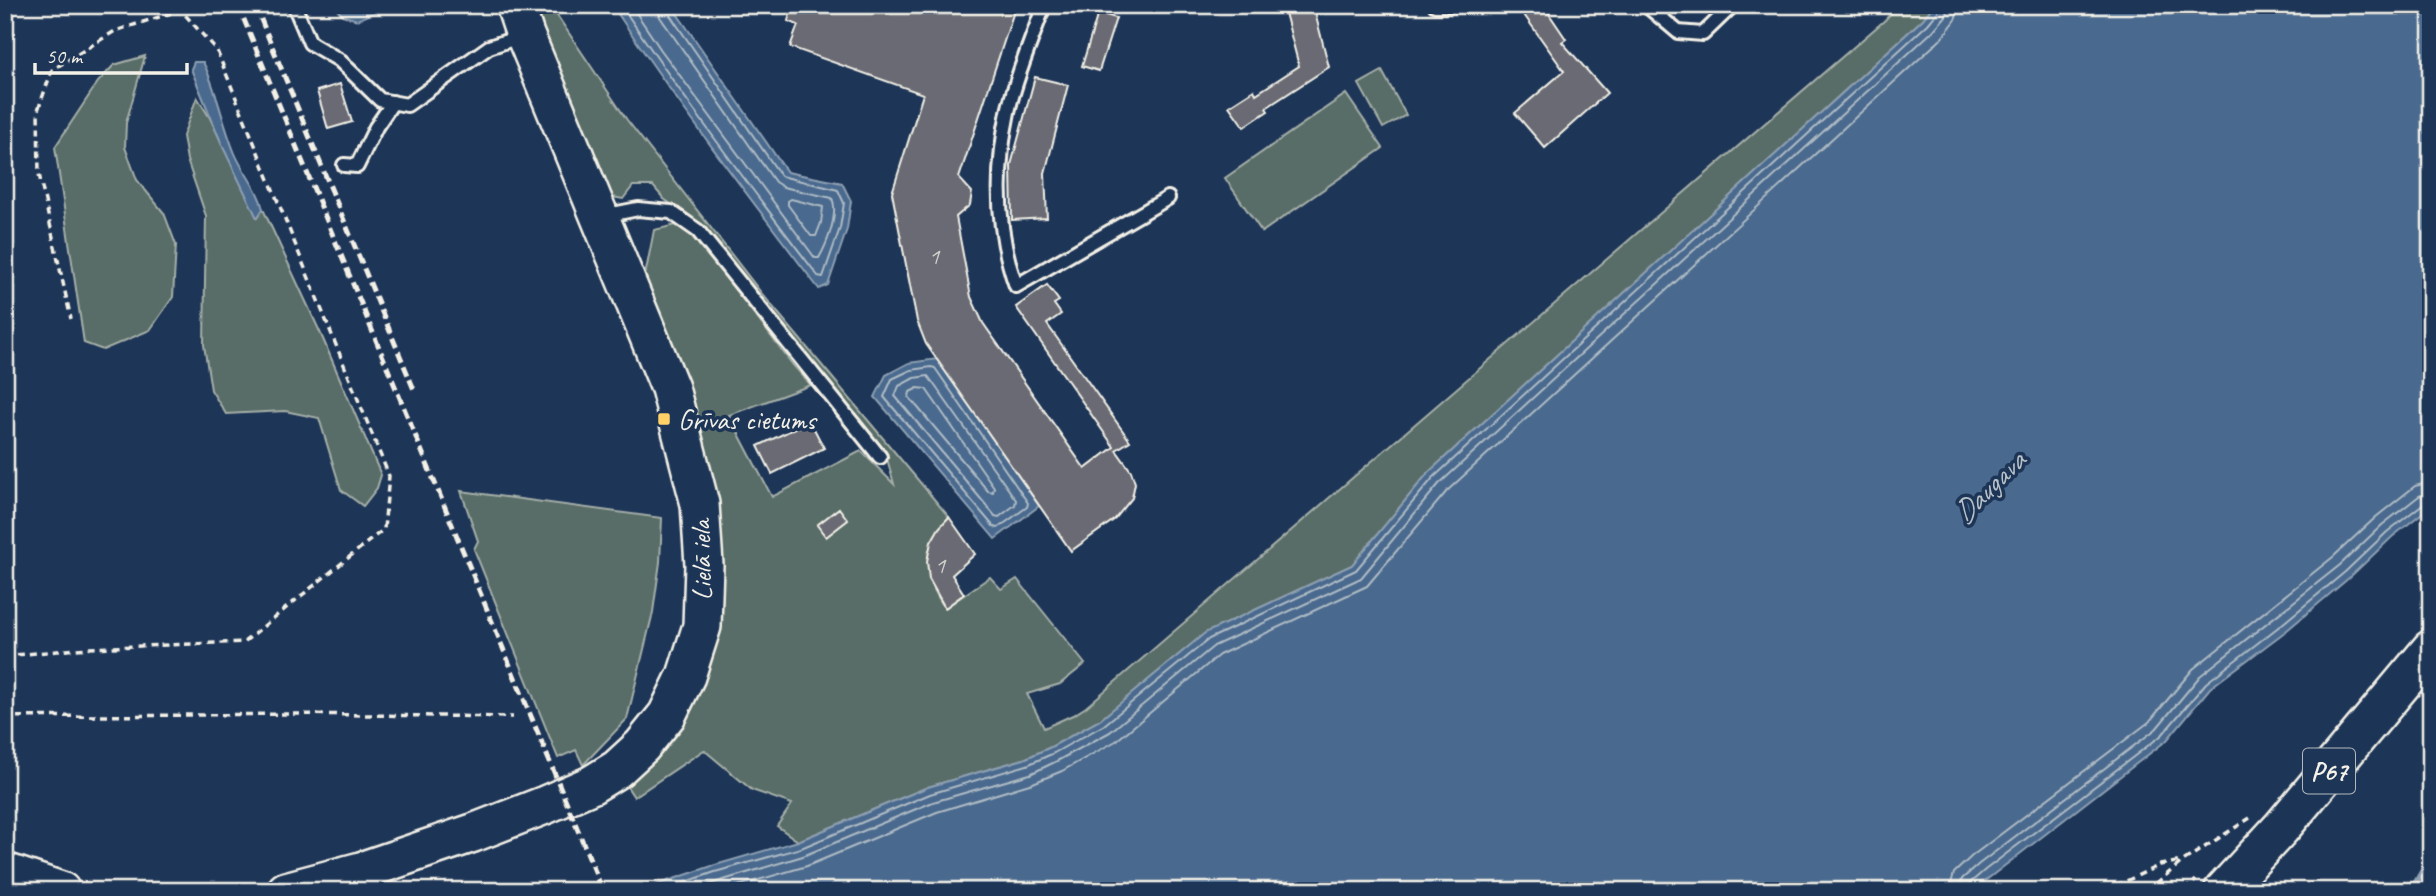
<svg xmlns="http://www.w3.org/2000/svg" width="2436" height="896" font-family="Caveat,sans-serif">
<rect width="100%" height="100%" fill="#1d3557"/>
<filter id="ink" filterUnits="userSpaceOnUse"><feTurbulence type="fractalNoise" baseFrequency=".0143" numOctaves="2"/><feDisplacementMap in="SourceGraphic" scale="14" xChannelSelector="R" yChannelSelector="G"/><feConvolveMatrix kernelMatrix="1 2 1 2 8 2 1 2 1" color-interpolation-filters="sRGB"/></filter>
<g filter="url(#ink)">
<path fill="#586d68" stroke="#a6afa8" stroke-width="2" d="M528,5H550L627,120L763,295L949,517C920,546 922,576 945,608L990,577L1001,589L1017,579L1085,664L1060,684L1027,694L1044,728L1075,714L1086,707L1885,20L1898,5H1934L1923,19L1428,473L1352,565L1205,633L1100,720L1051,747L1024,759L928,787L798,841L777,826L792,804L752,790L704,750L634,797L624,782L693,694L705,454L645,276L654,230L676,225L696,238L793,365L811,385L729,415L772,497L861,451L894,484L886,455L699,225L664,199L653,186H633L623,199L607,196Z
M145,56L126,123L125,147L137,180L164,213L176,245L173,297L150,330L103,350L84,343L55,147L98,82L114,65Z
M1382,71L1406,115L1383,128L1359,84Z
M1346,94L1383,148L1262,232L1225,178Z
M197,97L210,118L257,217L263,209L320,332L381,475L377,488L363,506L341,490L319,418L285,411L226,414L211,390L204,345L206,216L187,160L183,136Z
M461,491L662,518L660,562L653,612L627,719L583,765L576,750L558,758L474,549L478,541Z"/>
<path fill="#48698e" stroke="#8d9fb2" stroke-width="2" d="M333,5H393L357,20L342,15Z
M612,5H671L787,172L842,183L851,201L847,229L828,285L819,289C748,196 677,103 612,5Z
M1934,5H2431V506L2392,537L2350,577L2286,631L2210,688L2167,740L1972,891H638L712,866L798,841L928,787L1024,759L1051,747L1100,720L1205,633L1352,565L1428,473L1923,19Z
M194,62H203C217,90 222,122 234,151C242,172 258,187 263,209L257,218L223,147L191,69Z
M937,359L1039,506L995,539L875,397L886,375L909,363Z"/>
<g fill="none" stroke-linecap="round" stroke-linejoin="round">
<path stroke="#afbbc4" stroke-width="2" d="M621,5C683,98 750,187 818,276L823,277L840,228L844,203L838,190L781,176L668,12L666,5
M631,5L661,50L815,258H819C827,244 839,214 832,198L783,187L775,182L660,17L657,5
M791,199L823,207L821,223L816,236H811L788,205V201Z
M931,367L935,368L1028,503L1027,507L998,528L994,527L884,397L892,379L911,370Z
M928,376L1016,500L1015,505L999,517L995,516L895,396L899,386L914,378Z
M918,388L926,389L994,487L993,492L988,491L909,397L910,392Z
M660,891L715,872L801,848L930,794L1027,765L1054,753L1104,725L1209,639L1356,570L1433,478L1928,24L1938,12L1939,5
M687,891L803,856L933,802L1030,774L1057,761L1110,732L1214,646L1361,578L1439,484L1933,31L1946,16L1948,5
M720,891L807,866L937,812L1033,783L1062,771L1116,741L1219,655L1367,586L1447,491L1941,39L1955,21L1959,5
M1949,891L1954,873L1972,856L2149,722L2193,669L2333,557L2376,517L2415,486L2431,482
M1960,891L1962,879L1979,864L2156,729L2200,676L2340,565L2382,525L2419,496L2431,493
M1968,891L1970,883L1985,870L2162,735L2206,683L2281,625L2345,572L2387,532L2424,503L2431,501"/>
<path stroke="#8d9fb2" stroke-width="6" d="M2411,891L2431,856"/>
</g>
<path fill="#696b73" stroke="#f4f1e8" stroke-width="2" d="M793,5H1016L959,178L972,192L970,205L956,217L971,297L983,323L1085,469L1114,447L1016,307L1047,285L1059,301L1054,304L1061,314L1047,324L1130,441L1116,450L1131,471L1135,483L1132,498L1115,519L1071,551L926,344L917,321L892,193L923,94L790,47L798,25L788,21Z
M1283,5H1313L1329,67L1266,108L1268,111L1244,127L1229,106L1254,90L1256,94L1299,66Z
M1517,5H1543L1566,39L1562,42L1607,93L1545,148L1515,113L1564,71Z
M1098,13L1116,18L1099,71L1082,66Z
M1035,77L1068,85L1045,173L1047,218L1012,220L1011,165Z
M340,84L352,122L328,129L317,91Z
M810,421L824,448L772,474L758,446Z
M839,508L848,520L826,537L817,525Z
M949,517L975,554L952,575L964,594L945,608L929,579L927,561L931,542L939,528Z"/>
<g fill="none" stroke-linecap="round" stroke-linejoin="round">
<defs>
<path id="service" d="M294,5L310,43L339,60L380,100L407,105L489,47L522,36
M1044,5C1032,40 1016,76 1008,112C996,169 996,230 1016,286L1168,198
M1435,5H1455
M1646,5L1678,32L1703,34L1733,5
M344,165L357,166L376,127L393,102
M603,216L638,209L671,212L698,231L880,457"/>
<path id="primary" d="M5,872L61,891
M286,891L361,871L473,833L545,805L591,785L617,769L642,746L667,715L686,676L702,626L704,565L700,504L670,388L525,35L515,5
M2223,891L2282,827L2431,649"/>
</defs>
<use href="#service" stroke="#f4f1e8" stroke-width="18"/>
<use href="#primary" stroke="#f4f1e8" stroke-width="42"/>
<path stroke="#f4f1e8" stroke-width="3.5" stroke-dasharray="7 5" stroke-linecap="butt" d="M5,656L88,648L244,642L384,529L389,476L217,51L181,10L115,31L52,70L38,110L39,174L71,319
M5,717L292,714L513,717
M2105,891L2160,865L2181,861
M2147,891L2183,861L2250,818
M2185,891L2196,880"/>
<use href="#service" stroke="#1d3557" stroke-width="12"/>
<use href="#primary" stroke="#1d3557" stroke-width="37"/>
<path stroke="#f4f1e8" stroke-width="5" stroke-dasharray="10 5" stroke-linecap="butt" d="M238,5L603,891
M255,5L415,392"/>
</g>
</g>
<rect fill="#ffd166" stroke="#1d3557" stroke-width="2.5" x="657" y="412" width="14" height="14" rx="3.5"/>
<g text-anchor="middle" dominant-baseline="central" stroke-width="7" stroke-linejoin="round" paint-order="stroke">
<g font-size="24" fill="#d1d0cb">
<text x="934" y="256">1</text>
<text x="940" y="565">1</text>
</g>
<rect fill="#1d3557" stroke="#b4b9bc" stroke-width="2" x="2303" y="748.5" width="52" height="45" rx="5"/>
<g font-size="26" font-weight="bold" fill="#f4f1e8">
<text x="2329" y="771">P67</text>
</g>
<g font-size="28" fill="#f4f1e8" stroke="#1d3557" text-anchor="start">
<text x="678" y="419">Grīvas cietums</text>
</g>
<g font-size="28" fill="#f4f1e8" stroke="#1d3557">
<text transform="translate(701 560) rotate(-91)">Lielā iela</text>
</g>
<g font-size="30" font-style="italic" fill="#b8c1c8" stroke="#1d3557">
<text transform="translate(1989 487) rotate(-45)">Daugava</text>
</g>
</g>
<rect width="2436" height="896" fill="none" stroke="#1d3557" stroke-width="28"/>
<rect x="14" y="14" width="2408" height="868" fill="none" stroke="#f4f1e8" stroke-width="2.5" filter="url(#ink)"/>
<path d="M35 63v10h152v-10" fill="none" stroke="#f4f1e8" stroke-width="3.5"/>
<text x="46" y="63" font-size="21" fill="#f4f1e8" stroke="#1d3557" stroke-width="5" paint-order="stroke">50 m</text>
</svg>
